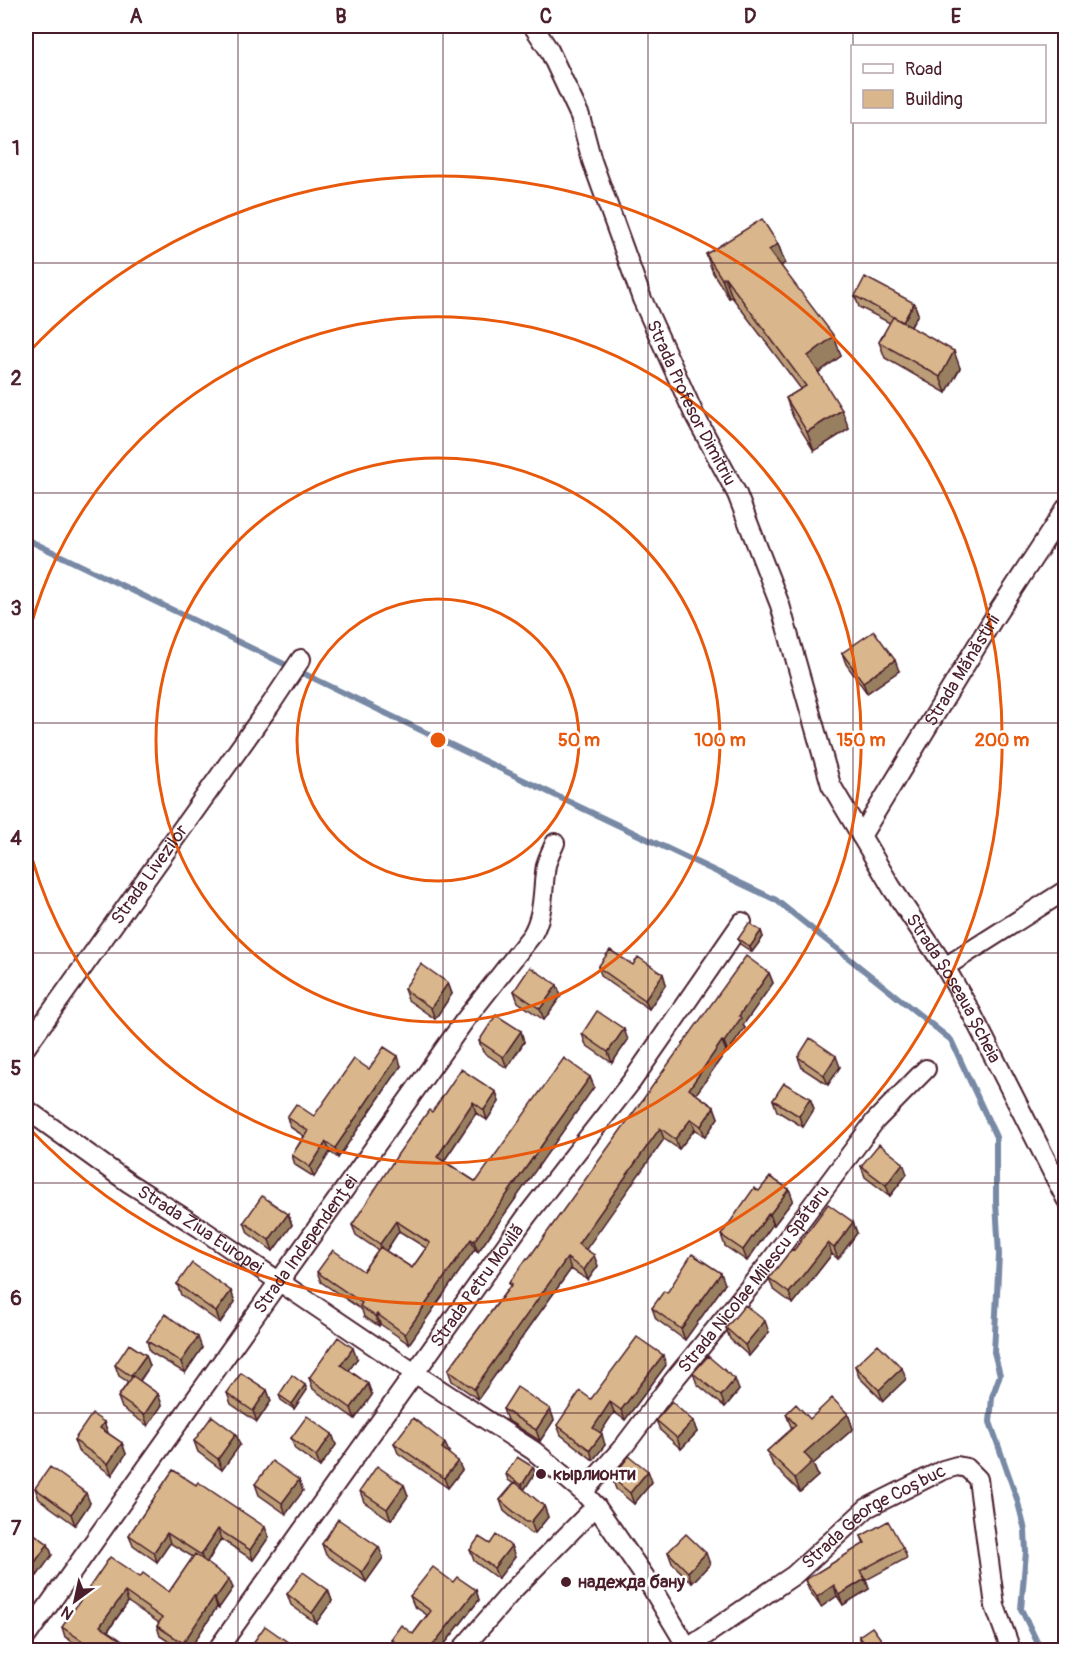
<svg xmlns="http://www.w3.org/2000/svg" width="1091" height="1676" font-family="Pangolin,sans-serif">
<rect width="100%" height="100%" fill="#fff"/>
<filter id="ink" filterUnits="userSpaceOnUse"><feTurbulence type="fractalNoise" baseFrequency=".0167" numOctaves="2"/><feDisplacementMap in="SourceGraphic" scale="12" xChannelSelector="R" yChannelSelector="G"/><feConvolveMatrix kernelMatrix="1 2 1 2 8 2 1 2 1" color-interpolation-filters="sRGB"/></filter>
<g filter="url(#ink)">
<g fill="none" stroke-linecap="round" stroke-linejoin="round">
<path stroke="#7889a5" stroke-width="6" d="M26,539L567,801L776,900L951,1040L996,1137V1201L999,1255L994,1352L1000,1375L992,1397L990,1422L1017,1499L1025,1530L1026,1552L1021,1609L1041,1650"/>
<defs>
<g id="street">
<path id="s1" d="M533,26L549,50L580,116L592,161L642,299L694,414L737,494L780,605L831,785L892,888L945,967L972,1014L1066,1199"/>
<path id="s2" d="M861,836L992,621L1066,508"/>
<path d="M945,967L1066,890"/>
<path id="s3" d="M26,1047L271,704L301,659"/>
<path id="s4" d="M26,1109L129,1183L200,1228L416,1374L534,1451L583,1492L596,1506L647,1580L689,1650"/>
<path id="s5" d="M583,1492L624,1446L673,1381L766,1267L875,1121L926,1069"/>
<path id="s6" d="M26,1637L465,1020L532,935C545,912 542,890 546,865C548,858 552,850 555,843"/>
<path id="s7" d="M688,1647L794,1575L867,1508L943,1470L957,1466L967,1468L978,1479L995,1606L1011,1650"/>
<path id="s8" d="M217,1650L526,1217L632,1081L742,922"/>
<path d="M461,1650L515,1588L596,1506"/>
</g>
</defs>
<use href="#street" stroke="#4a1f2b" stroke-width="22"/>
<use href="#street" stroke="#fff" stroke-width="18"/>
</g>
<path fill="#bb9d78" stroke="#4a1f2b" stroke-width="1.5" fill-rule="evenodd" d="M778,244L785,263L781,266L841,356L818,373L849,429L814,451L793,417L786,398L801,389L732,297L729,298L713,273L706,254Z
M855,296L914,303L918,314L911,327L960,368L946,393L885,358L879,342L890,323L859,307Z
M842,653L899,671L867,693L846,664Z
M761,931L763,937L752,952L740,944L738,939Z
M633,965L663,974L666,984L649,1009L602,977L598,967Z
M769,973L773,983L743,1025L745,1028L728,1052L726,1051L696,1094L714,1107L718,1118L705,1137L695,1129L679,1149L664,1139L585,1249L598,1266L588,1280L571,1269L478,1399L452,1381L448,1370L510,1286L509,1283Z
M448,983L452,994L435,1019L408,1000L404,989Z
M514,991L561,996L544,1020L518,1002Z
M521,1031L524,1042L507,1068L483,1052L479,1041Z
M582,1034L628,1040L612,1063L586,1045Z
M798,1057L840,1067L828,1085L802,1068Z
M401,1066L338,1158L330,1152L314,1177L295,1165L292,1155L304,1136L290,1127L287,1117L314,1116L369,1069Z
M590,1077L594,1087L478,1252L475,1249L409,1344L380,1324L379,1326L364,1317L362,1310L321,1282L317,1272L363,1271L378,1250L356,1235L352,1225L432,1112L496,1092L499,1102L487,1120L476,1113L444,1161L476,1182ZM399,1231L426,1248L412,1268L386,1251Z
M810,1098L814,1109L803,1127L777,1111L773,1100Z
M861,1166L907,1174L890,1196L865,1177Z
M789,1189L793,1200L774,1225L773,1224L747,1261L725,1246L721,1235L759,1191Z
M288,1214L292,1225L273,1251L248,1233L244,1222Z
M853,1222L857,1233L838,1259L832,1254L793,1304L773,1289L769,1278L794,1250Z
M177,1284L231,1291L235,1302L220,1323L181,1295Z
M725,1284L685,1340L656,1319L652,1308L667,1293Z
M726,1328L769,1332L749,1356L730,1339Z
M147,1341L202,1348L185,1373L150,1352Z
M146,1355L150,1366L140,1381L158,1394L162,1405L148,1426L122,1408L118,1397L128,1382L119,1376L115,1365Z
M357,1359L349,1370L368,1384L372,1395L355,1419L313,1389L309,1378Z
M666,1365L625,1420L614,1412L600,1433L605,1445L593,1460L561,1435L557,1425L591,1399Z
M855,1366L906,1379L883,1401L859,1377Z
M693,1373L739,1390L725,1407L697,1384Z
M305,1385L307,1390L294,1409L281,1400L279,1395Z
M267,1390L271,1401L257,1422L231,1404L227,1393Z
M503,1409H550L554,1420L540,1441L507,1420Z
M786,1414L810,1419L848,1414L853,1429L813,1464L818,1476L800,1492L773,1465L767,1451L792,1429Z
M656,1420L693,1421L697,1432L681,1449L660,1430Z
M104,1422L108,1433L122,1443L126,1454L112,1475L78,1451L74,1440Z
M332,1434L336,1445L320,1467L295,1449L291,1438Z
M194,1441L240,1445L222,1470L198,1452Z
M394,1443L449,1452L448,1453L462,1470L448,1488L398,1453Z
M533,1467L535,1473L524,1490L544,1506L548,1517L535,1533H530L504,1511L500,1500L514,1484L508,1480L506,1474Z
M173,1470L269,1537L253,1560L221,1539L207,1563L233,1588L219,1608L217,1607L189,1650H182L160,1636L157,1626L159,1623L128,1602L108,1631L135,1650H85L65,1637L62,1627L140,1577L169,1592L193,1557L170,1543L157,1562L133,1545L129,1535Z
M648,1471L652,1482L634,1504L616,1489L612,1478Z
M299,1480L303,1491L286,1514L259,1495L255,1484Z
M404,1485L408,1496L391,1520L364,1502L360,1491Z
M35,1488L90,1503L75,1525L39,1499Z
M26,1528L48,1544L52,1555L37,1576L26,1568Z
M861,1536L903,1548L907,1558L866,1580L869,1589L843,1605L837,1596L821,1607L809,1590L805,1580L864,1544Z
M322,1544L383,1558L366,1582L326,1555Z
M490,1544L511,1546L515,1557L498,1579L474,1561L470,1550Z
M668,1552L710,1564L692,1583L672,1563Z
M453,1582L476,1590L479,1600L440,1650H391L394,1646L391,1639L413,1634L427,1615L414,1606L410,1596Z
M328,1590L332,1601L316,1623L291,1605L287,1594Z
M859,1636L889,1650H866L863,1647Z"/>
<path fill="#987f61" stroke="#4a1f2b" stroke-width="1.5" d="M778,244L785,263L776,269L769,250Z
M725,277L732,297L729,298L722,279Z
M914,303L918,314L907,333L903,322Z
M834,336L841,356L815,375L808,356Z
M954,351L960,368L946,393L940,377Z
M842,410L849,429L814,451L807,432Z
M895,660L899,671L867,693L863,682Z
M761,931L763,937L752,952L750,947Z
M769,973L773,983L743,1025L745,1028L728,1052L724,1042L739,1016Z
M663,974L666,984L649,1009L645,1000Z
M448,983L452,994L435,1019L431,1008Z
M557,985L561,996L544,1020L540,1009Z
M624,1029L628,1040L612,1063L608,1052Z
M521,1031L524,1042L507,1068L503,1057Z
M722,1041L726,1051L692,1100L689,1089Z
M398,1056L401,1066L338,1158L335,1148Z
M836,1056L840,1067L828,1085L824,1075Z
M590,1077L594,1087L478,1252L474,1241Z
M496,1092L499,1102L487,1120L484,1110Z
M810,1098L814,1109L803,1127L799,1116Z
M473,1102L476,1113L440,1167L437,1157Z
M714,1107L718,1118L705,1137L701,1126Z
M691,1119L695,1129L679,1149L675,1139Z
M660,1128L664,1139L582,1255L578,1244Z
M326,1142L330,1152L314,1177L310,1167Z
M903,1163L907,1174L890,1196L886,1185Z
M789,1189L793,1200L774,1225L770,1214Z
M769,1213L773,1224L747,1261L743,1250Z
M288,1214L292,1225L273,1251L269,1240Z
M396,1221L399,1231L384,1254L380,1244Z
M853,1222L857,1233L838,1259L834,1248Z
M471,1239L475,1249L409,1344L405,1334Z
M828,1243L832,1254L793,1304L789,1293Z
M594,1255L598,1266L588,1280L584,1270Z
M567,1258L571,1269L478,1399L474,1389Z
M721,1273L725,1284L685,1340L681,1329Z
M231,1291L235,1302L220,1323L216,1312Z
M377,1314L380,1324L379,1326L375,1316Z
M765,1321L769,1332L749,1356L745,1345Z
M198,1337L202,1348L185,1373L181,1362Z
M353,1348L357,1359L345,1376L341,1365Z
M146,1355L150,1366L135,1387L131,1376Z
M663,1355L666,1365L625,1420L621,1410Z
M902,1368L906,1379L883,1401L879,1390Z
M735,1379L739,1390L725,1407L721,1396Z
M368,1384L372,1395L355,1419L351,1408Z
M305,1385L307,1390L294,1409L292,1404Z
M267,1390L271,1401L257,1422L253,1411Z
M158,1394L162,1405L148,1426L144,1415Z
M610,1402L614,1412L597,1438L593,1428Z
M550,1409L554,1420L540,1441L536,1430Z
M848,1414L853,1429L813,1464L818,1476L800,1492L795,1478L804,1453Z
M693,1421L697,1432L681,1449L677,1438Z
M104,1422L108,1433L104,1439L100,1428Z
M236,1434L240,1445L222,1470L218,1459Z
M332,1434L336,1445L320,1467L316,1456Z
M602,1434L605,1445L593,1460L590,1450Z
M122,1443L126,1454L112,1475L108,1464Z
M445,1443L449,1452L445,1457L442,1448Z
M458,1461L462,1470L448,1488L444,1478Z
M533,1467L535,1473L524,1490L522,1485Z
M648,1471L652,1482L634,1504L630,1493Z
M299,1480L303,1491L286,1514L282,1503Z
M404,1485L408,1496L391,1520L387,1509Z
M86,1493L90,1503L75,1525L71,1514Z
M544,1506L548,1517L535,1533L531,1522Z
M265,1527L269,1537L253,1560L250,1550Z
M218,1529L221,1539L205,1565L201,1555Z
M167,1533L170,1543L157,1562L154,1552Z
M48,1544L52,1555L37,1576L33,1565Z
M511,1546L515,1557L498,1579L494,1568Z
M379,1547L383,1558L366,1582L362,1572Z
M706,1553L710,1564L692,1583L688,1572Z
M229,1579L233,1588L219,1608L215,1599Z
M865,1579L869,1589L843,1605L839,1595Z
M834,1585L837,1596L821,1607L817,1597Z
M328,1590L332,1601L316,1623L312,1613Z
M476,1590L479,1600L440,1650H429Z
M125,1592L128,1602L104,1636L100,1626Z
M214,1597L217,1607L189,1650H186L183,1643Z"/>
<path fill="#d9b68b" stroke="#4a1f2b" stroke-width="1.5" d="M762,219L778,244L769,250L834,336L808,356L842,410L807,432L786,398L806,386L725,277L722,279L706,254Z
M865,277L914,303L903,322L855,296Z
M893,317L954,351L940,377L879,342Z
M874,631L895,660L863,682L842,653Z
M749,923L761,931L750,947L738,939Z
M610,950L633,965L638,957L663,974L645,1000L598,967Z
M746,956L769,973L739,1016L741,1018L724,1042L722,1041L689,1089L714,1107L701,1126L691,1119L675,1139L660,1128L578,1244L594,1255L584,1270L567,1258L474,1389L448,1370L512,1284L509,1283L527,1258L528,1259Z
M421,964L448,983L431,1008L404,989Z
M530,967L557,985L540,1009L514,991Z
M597,1011L624,1029L608,1052L582,1034Z
M496,1015L521,1031L503,1057L479,1041Z
M810,1038L836,1056L824,1075L798,1057Z
M384,1047L398,1056L335,1148L326,1142L310,1167L292,1155L308,1131L287,1117L296,1104L314,1116L354,1059L369,1069Z
M564,1058L590,1077L474,1241L471,1239L405,1334L377,1314L375,1316L360,1306L362,1303L317,1272L333,1250L363,1271L380,1247L412,1268L430,1243L396,1221L380,1244L352,1225L398,1154L429,1110L432,1112L461,1069L496,1092L484,1110L473,1102L437,1157L476,1182Z
M784,1083L810,1098L799,1116L773,1100Z
M879,1144L903,1163L886,1185L861,1166Z
M770,1177L789,1189L770,1214L769,1213L743,1250L721,1235L754,1188L759,1191Z
M262,1196L288,1214L269,1240L244,1222Z
M828,1204L853,1222L834,1248L828,1243L789,1293L769,1278L792,1249L794,1250Z
M692,1254L721,1273L681,1329L652,1308L664,1291L667,1293Z
M192,1263L231,1291L216,1312L177,1284Z
M745,1305L765,1321L745,1345L726,1328Z
M165,1314L198,1337L181,1362L147,1341Z
M338,1337L353,1348L341,1365L368,1384L351,1408L309,1378Z
M637,1337L663,1355L621,1410L610,1402L593,1428L602,1434L590,1450L557,1425L580,1391L591,1399Z
M129,1344L146,1355L131,1376L115,1365Z
M878,1344L902,1368L879,1390L855,1366Z
M708,1356L735,1379L721,1396L693,1373Z
M241,1373L267,1390L253,1411L227,1393Z
M292,1375L305,1385L292,1404L279,1395Z
M133,1376L158,1394L144,1415L118,1397Z
M517,1387L550,1409L536,1430L503,1409Z
M832,1398L848,1414L804,1453L812,1462L795,1478L767,1451L796,1425L786,1414L796,1404L810,1419Z
M672,1402L693,1421L677,1438L656,1420Z
M92,1414L104,1422L100,1428L122,1443L108,1464L74,1440Z
M212,1416L236,1434L218,1459L194,1441Z
M307,1416L332,1434L316,1456L291,1438Z
M413,1418L445,1443L442,1448L458,1461L444,1478L394,1443Z
M629,1456L648,1471L630,1493L612,1478Z
M517,1457L533,1467L522,1485L506,1474Z
M272,1461L299,1480L282,1503L255,1484Z
M377,1466L404,1485L387,1509L360,1491Z
M50,1467L86,1493L71,1514L35,1488Z
M173,1470L196,1485L198,1482L265,1527L250,1550L218,1529L201,1555L167,1533L154,1552L129,1535Z
M515,1482L544,1506L531,1522H526L500,1500Z
M338,1519L379,1547L362,1572L322,1544Z
M888,1521L903,1548L860,1571L865,1579L839,1595L834,1585L817,1597L805,1580L865,1543L861,1536Z
M26,1528L48,1544L33,1565L26,1560Z
M686,1534L706,1553L688,1572L668,1552Z
M496,1535L511,1546L494,1568L470,1550L479,1537L490,1544Z
M195,1554L229,1579L215,1599L214,1597L183,1643L157,1626L162,1618L125,1592L100,1626L135,1650H96L62,1627L110,1557L140,1577L143,1573L169,1592Z
M433,1567L453,1582L457,1577L476,1590L429,1650H391L396,1643L391,1639L401,1625L413,1634L431,1611L410,1596Z
M303,1572L328,1590L312,1613L287,1594Z
M265,1626L299,1650H248Z
M872,1627L889,1650H870L859,1636Z"/>
</g>
<path fill="none" stroke="#4a1f2b" stroke-width="1.5" stroke-opacity="0.55" d="M238,26V1650M443,26V1650M648,26V1650M853,26V46M853,122V1650M26,263H1066M26,493H1066M26,723H1066M26,953H1066M26,1183H1066M26,1413H1066"/>
<g fill="none" stroke="#e8590c" stroke-width="3">
<circle cx="438" cy="740" r="141"/>
<circle cx="438" cy="740" r="282"/>
<path d="M26 645A423 423 0 1 1 26 835"/>
<path d="M26 355A564 564 0 1 1 26 1125"/>
</g>
<g fill="#4a1f2b" stroke="#fff" stroke-width="2">
<circle cx="541" cy="1474" r="6"/>
<circle cx="566" cy="1582" r="6"/>
</g>
<g text-anchor="middle" dominant-baseline="central" stroke-width="5" stroke-linejoin="round" paint-order="stroke">
<g font-size="18" fill="#4a1f2b" stroke="#fff">
<text stroke="none"><textPath href="#s1" startOffset="410">Strada Profesor Dimitriu</textPath></text>
<text stroke="none"><textPath href="#s2" startOffset="194">Strada Mănăstirii</textPath></text>
<text stroke="none"><textPath href="#s3" startOffset="212">Strada Livezilor</textPath></text>
<text stroke="none"><textPath href="#s1" startOffset="1056">Strada Șoseaua Șcheia</textPath></text>
<text stroke="none"><textPath href="#s4" startOffset="212">Strada Ziua Europei</textPath></text>
<text stroke="none"><textPath href="#s6" startOffset="482">Strada Independenței</textPath></text>
<text stroke="none"><textPath href="#s5" startOffset="273">Strada Nicolae Milescu Spătaru</textPath></text>
<text stroke="none"><textPath href="#s8" startOffset="448">Strada Petru Movilă</textPath></text>
<text stroke="none"><textPath href="#s7" startOffset="228">Strada George Coșbuc</textPath></text>
</g>
<g font-size="18" font-weight="bold" fill="#4a1f2b" stroke="#fff" text-anchor="start">
<text x="553" y="1474">кырлионти</text>
<text x="578" y="1582">надежда бану</text>
</g>
</g>
<circle cx="438" cy="740" r="9" fill="#e8590c" stroke="#fff" stroke-width="3"/>
<g font-size="18" text-anchor="middle" font-weight="bold" fill="#e8590c" stroke="#fff" stroke-width="5" stroke-linejoin="round" paint-order="stroke">
<text x="579" y="746">50 m</text>
<text x="720" y="746">100 m</text>
<text x="861" y="746">150 m</text>
<text x="1002" y="746">200 m</text>
</g>
<rect width="1091" height="1676" fill="none" stroke="#fff" stroke-width="66"/>
<rect x="851" y="45" width="195" height="78" fill="#ffffff" stroke="#b7a5aa" stroke-width="1.5"/>
<rect x="863" y="64" width="30" height="9" fill="#ffffff" stroke="#b7a5aa" stroke-width="1.5"/>
<text x="905" y="75" font-size="18" fill="#4a1f2b">Road</text>
<rect x="863" y="90" width="30" height="18" fill="#d9b68b" stroke="#b7a5aa" stroke-width="1.5"/>
<text x="905" y="105" font-size="18" fill="#4a1f2b">Building</text>
<g transform="translate(75 1601) rotate(213)" stroke="#ffffff" stroke-width="4.5" paint-order="stroke">
<path d="M0-4.5L10 22L0 15L-10 22Z" fill="#4a1f2b"/>
<text y="-9" font-size="16" font-weight="bold" text-anchor="middle" fill="#4a1f2b">N</text>
</g>
<rect x="33" y="33" width="1025" height="1610" fill="none" stroke="#4a1f2b" stroke-width="2"/>
<g font-size="20" text-anchor="middle" font-weight="bold" fill="#4a1f2b">
<text x="136" y="23">A</text>
<text x="341" y="23">B</text>
<text x="546" y="23">C</text>
<text x="750" y="23">D</text>
<text x="956" y="23">E</text>
<text x="16" y="155">1</text>
<text x="16" y="385">2</text>
<text x="16" y="615">3</text>
<text x="16" y="845">4</text>
<text x="16" y="1075">5</text>
<text x="16" y="1305">6</text>
<text x="16" y="1535">7</text>
</g>
</svg>
